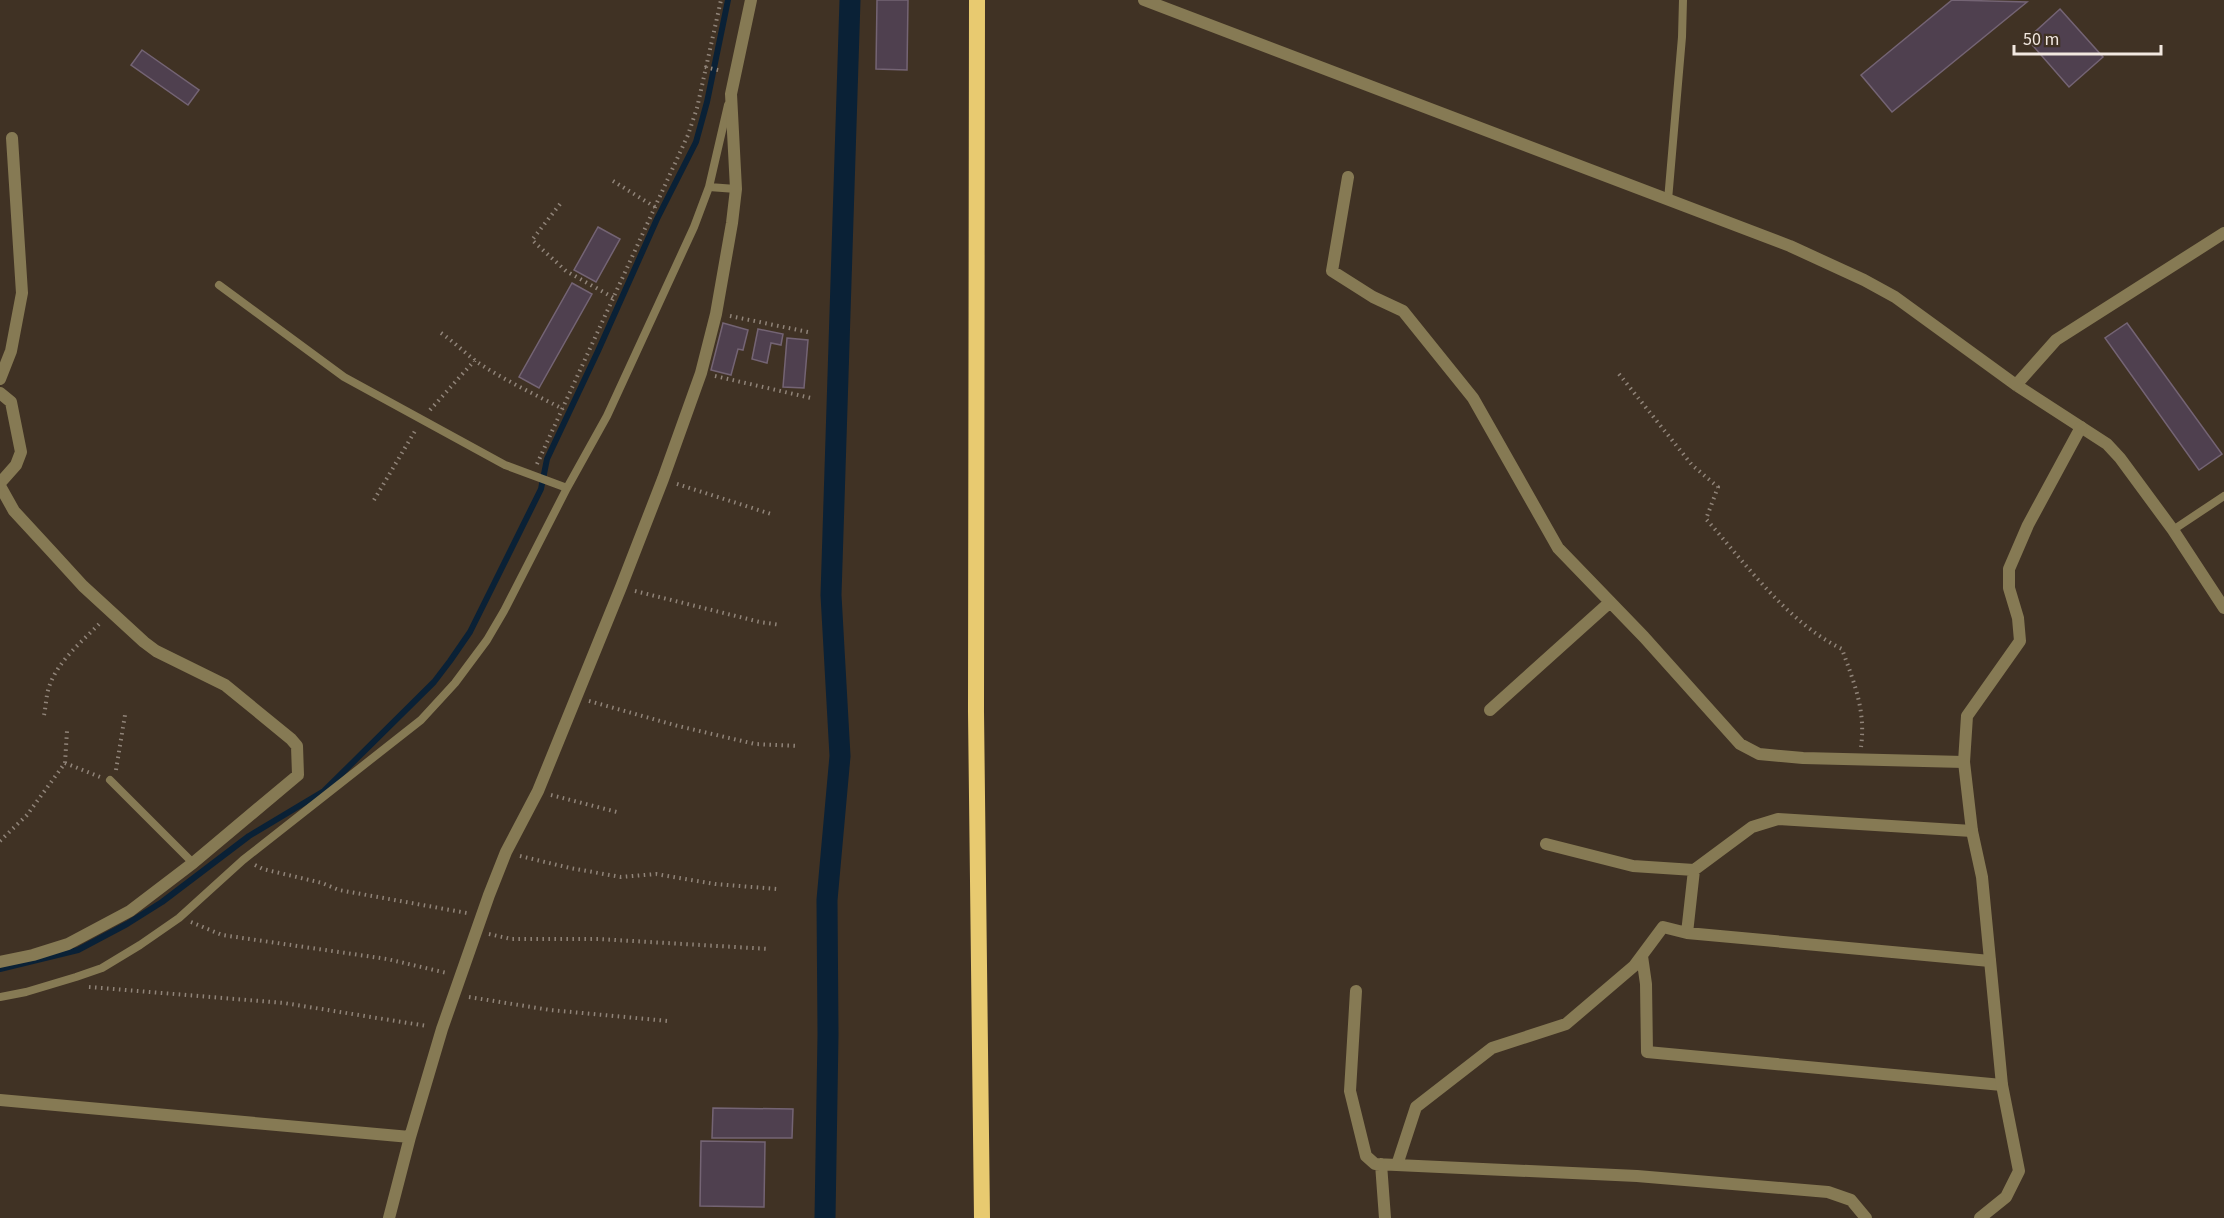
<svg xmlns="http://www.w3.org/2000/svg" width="2224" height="1218" font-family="'Source Sans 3',sans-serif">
<rect width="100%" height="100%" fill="#403224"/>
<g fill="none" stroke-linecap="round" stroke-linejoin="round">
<path stroke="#0a2136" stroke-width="6" d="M0,969L78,950L127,924L162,902L249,836L324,791L434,682L450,661L470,632L541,489L547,459L598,351L657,219L696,142L707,102L728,0"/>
<path stroke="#0a2136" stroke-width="21" d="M825,1218L828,1034L827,900L840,756L831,595L850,0"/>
</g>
<path fill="#4f404f" stroke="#746474" stroke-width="1.5" d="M877,0H908L907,70L876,69Z
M1952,0L2027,2L1892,112L1861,75Z
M2060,9L2103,57L2069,87L2027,39Z
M142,50L199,90L188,105L131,65Z
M598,227L620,239L596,282L574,270Z
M572,283L592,294L539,388L519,377Z
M723,323L748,330L743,350L738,349L731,375L711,370Z
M2127,323L2222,454L2199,470L2105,338Z
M758,329L783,334L781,345L771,343L767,363L752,359Z
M787,338L808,340L804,388L783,387Z
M713,1108L793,1109L792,1138H712Z
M701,1141L765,1142L764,1207L700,1206Z"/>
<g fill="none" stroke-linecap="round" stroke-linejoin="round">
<path stroke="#908479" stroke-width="4" stroke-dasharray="1.5 4.5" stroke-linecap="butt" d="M705,67L722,71
M613,181L655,207
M560,204L532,240L566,271L614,298
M730,316L808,332
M441,333C454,342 465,353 477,362C504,380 534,394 563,409
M1619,374L1692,465L1718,487L1706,519C1746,564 1787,622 1842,649C1854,683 1866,710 1861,747
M715,376L811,398
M430,410L475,360
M537,464L688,135L697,108L721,0
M677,484L771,514
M374,500L415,431
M635,591L760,622L781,625
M589,701L678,726L755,744L799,746
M44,715C46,706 46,696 49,687C58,660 83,641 102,621
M65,763L100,777
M116,770L125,715
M551,795L617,812
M0,841L27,815L65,763L67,731
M520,856L570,868L621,877L656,874L715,884L777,889
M255,865L263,869L322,883L339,890L467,913
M191,922L222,935L387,959L447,973
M489,934L511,939H598L769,949
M89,987L284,1003L427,1026
M469,997L550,1010L668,1021"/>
<path stroke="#867a54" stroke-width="8" d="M709,187L736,189
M1668,200L1682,37L1683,0
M219,285L344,377L505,465L567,488
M2173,530L2224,496
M110,780L193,863
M0,997L26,992L76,977L102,968L140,945L179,918L243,860L421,720L455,683L487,640L504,611L567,488L607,416L694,227L709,187L728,105"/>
<path stroke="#867a54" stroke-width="12" d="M1144,0L1790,246L1864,280L1895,297L2016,385L2107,444L2120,458L2173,530L2224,608
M1348,177L1332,271L1373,297L1403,311L1473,398L1558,548L1644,637L1740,744L1759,754L1803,758L1964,762
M0,379L11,351L22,293L12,138
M2016,385L2056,340L2224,233
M0,393L11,402L21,452L16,465L0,483
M0,486L14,511L51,551L83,586L144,642L156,651L225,685L291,739L297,746L298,775L193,863L130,911L68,944L33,955L0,962
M1490,710L1609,603
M1546,844L1633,866L1694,870L1752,827L1778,819L1972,831
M1687,933L1694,870
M1642,956L1646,984L1647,1052L2002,1085
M1356,991L1350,1091L1366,1156L1375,1164L1637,1176L1828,1192L1851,1200L1866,1218
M0,1100L410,1137
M1381,1164L1385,1218
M1397,1165L1416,1107L1492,1048L1566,1024L1634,966L1663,927L1687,933L1990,961
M389,1218L410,1137L442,1029L489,895L506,852L538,791L621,587L663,479L701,373L716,314L732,223L736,189L731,94L751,0"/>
<path stroke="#867a54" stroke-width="12" d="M1980,1218L2006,1197L2019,1171L2002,1085L1982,877L1972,831L1964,762L1967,716L2020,641L2018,618L2009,588V569L2028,525L2081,427"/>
<path stroke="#e8ca70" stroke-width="16" d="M977,0L976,712L982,1218"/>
</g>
<path d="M2014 45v9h147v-9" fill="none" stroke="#f2e8e0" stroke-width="3"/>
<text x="2023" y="45" font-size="18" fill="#f2e8e0" stroke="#403224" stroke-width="4.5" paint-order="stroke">50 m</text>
</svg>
